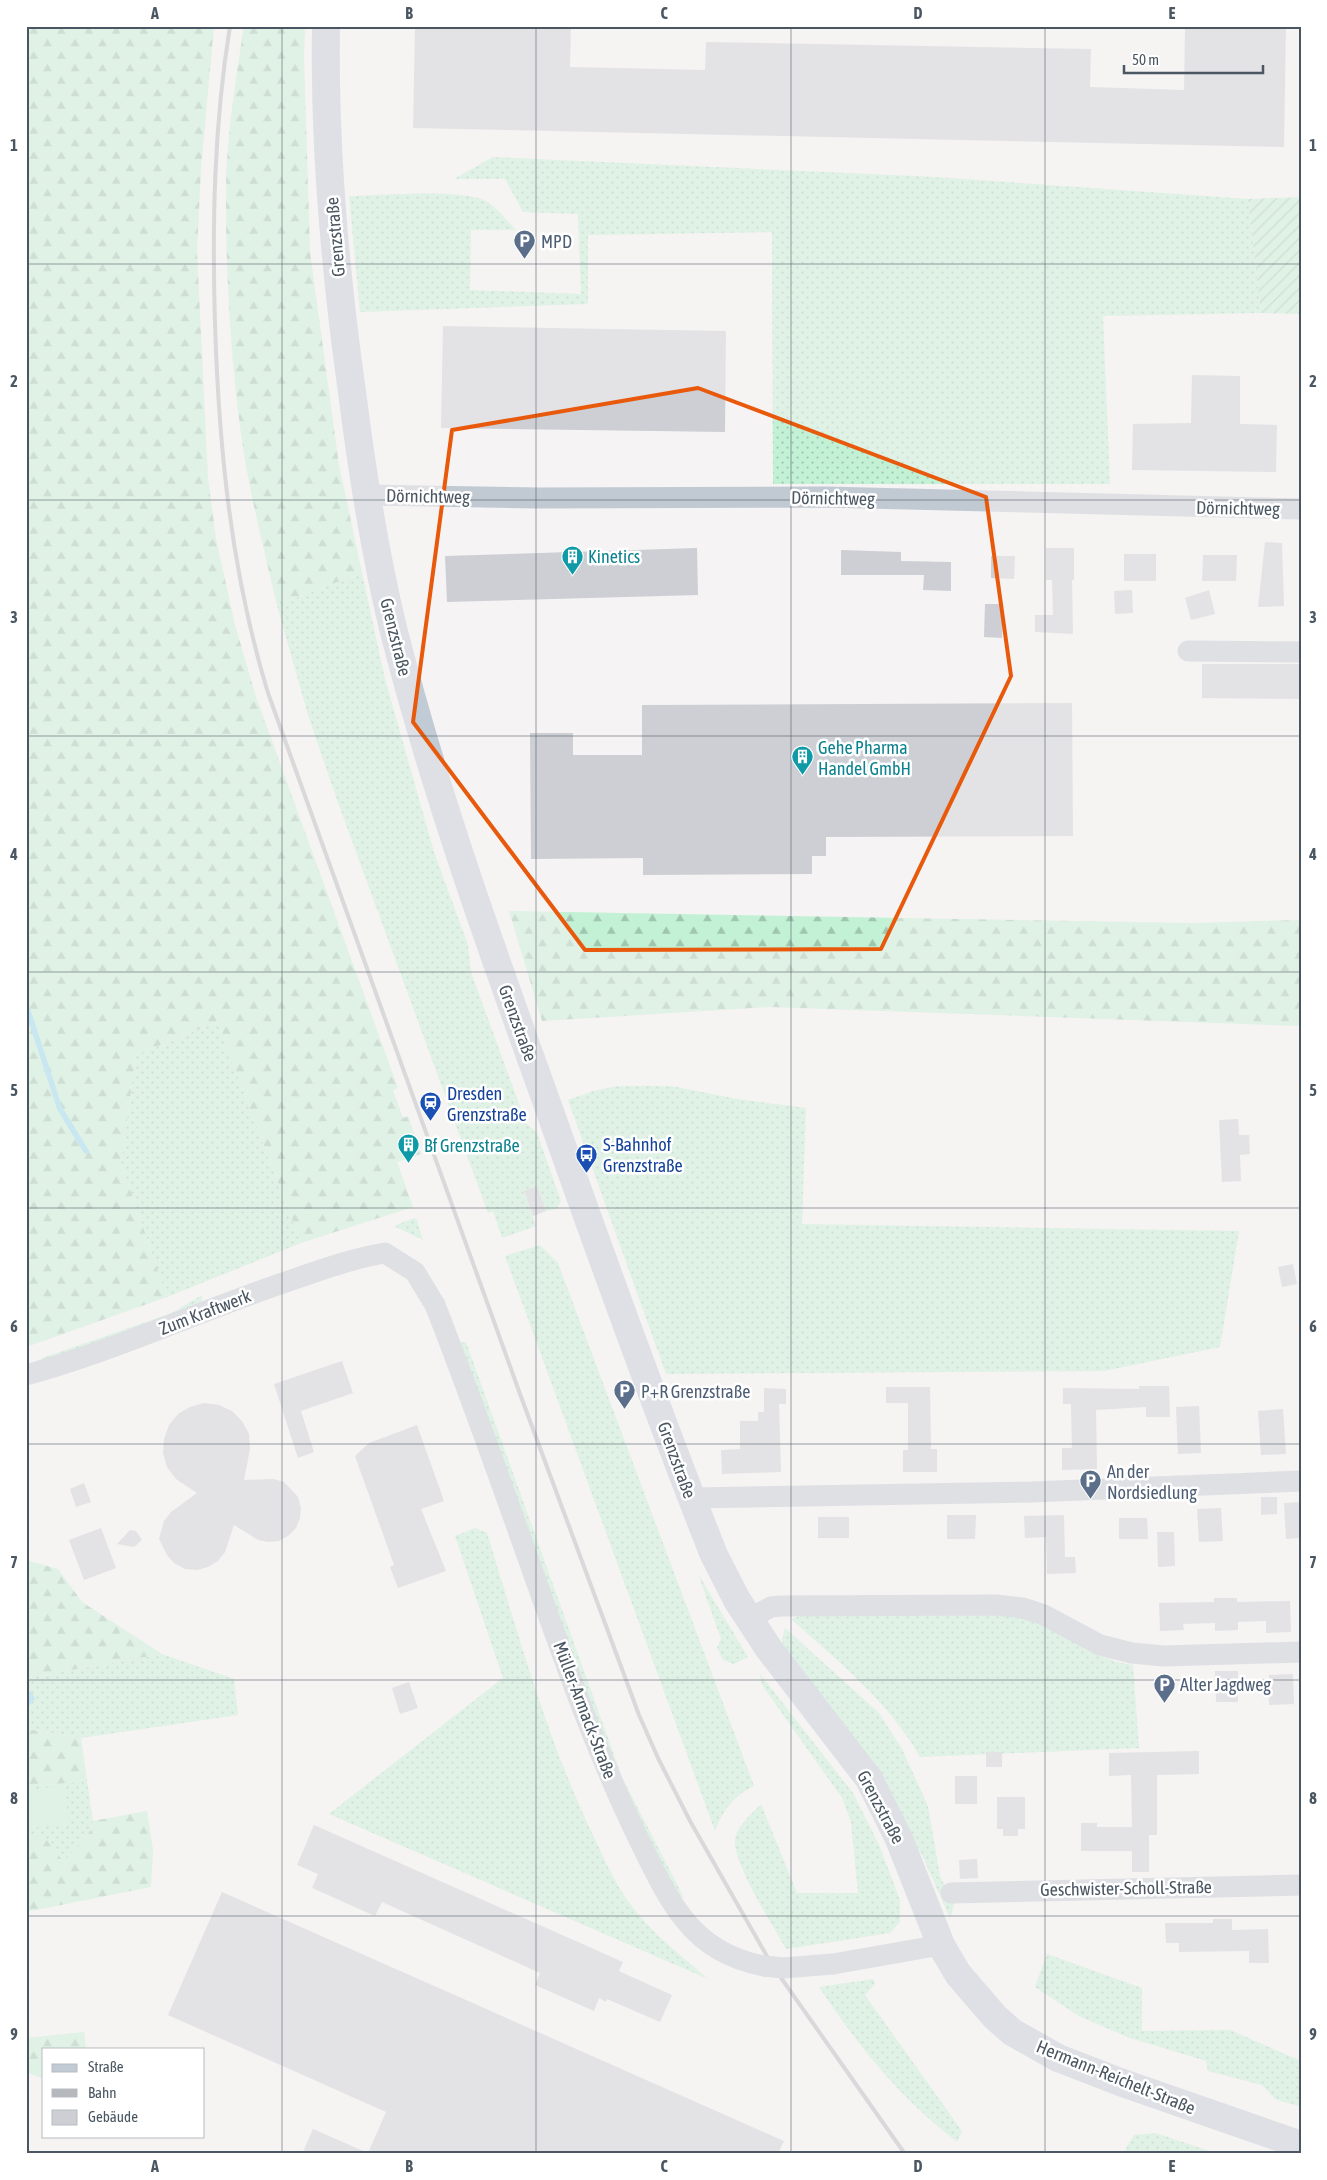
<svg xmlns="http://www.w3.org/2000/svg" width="1327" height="2180" font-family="'Asap Condensed',sans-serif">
<defs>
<pattern id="grass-dots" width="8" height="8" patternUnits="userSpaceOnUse" patternTransform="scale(1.25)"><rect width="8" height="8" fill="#c3f1d5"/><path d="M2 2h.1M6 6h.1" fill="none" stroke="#a0c6b0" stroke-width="1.8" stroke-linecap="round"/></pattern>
<pattern id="forest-firs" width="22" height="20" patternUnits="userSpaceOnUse" patternTransform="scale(1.25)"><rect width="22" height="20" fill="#c3f1d5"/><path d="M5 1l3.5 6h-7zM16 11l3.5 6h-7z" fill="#a0c6b0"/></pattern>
<pattern id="garden-furrows" width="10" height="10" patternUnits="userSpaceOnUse" patternTransform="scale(1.25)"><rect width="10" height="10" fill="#c3f1d5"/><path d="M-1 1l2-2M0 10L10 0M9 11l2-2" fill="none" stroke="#a0c6b0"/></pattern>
</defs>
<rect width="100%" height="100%" fill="#f5f3f3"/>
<path fill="url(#grass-dots)" d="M493,157L935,177L1248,199L1261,313L1103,316L1110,484H773L772,232L588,235V304L360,312L349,196C378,196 467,187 489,203C499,210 507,221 516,230H471L470,290L581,294L578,214L523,212L505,179H454Z
M362,573L385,679L434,852L468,945L471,972L526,1123L537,1133L561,1201L557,1209L546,1211L537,1186L524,1191L536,1226L502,1238L493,1211L488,1213L336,797L308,715L277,605Z
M217,1022L301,1243L167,1297L121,1163L136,1055Z
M618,1086H671L737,1099L806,1108L802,1224L1239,1231L1220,1347L1104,1371L666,1374L568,1100L593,1091Z
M414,1218L417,1220L423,1240L394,1226Z
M540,1245L558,1263L754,1786C733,1796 724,1809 715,1831L505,1256Z
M202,1295V1301L174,1317L45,1362L42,1358L172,1313Z
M466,1342L622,1777L683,1896L681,1902L617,1780L460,1343Z
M475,1528L487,1533C519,1636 547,1740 594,1837C605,1861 617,1888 634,1909C655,1936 683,1957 708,1979L329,1814L503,1678L455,1536Z
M698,1574L748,1657L734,1664L723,1660L717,1647L721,1639Z
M805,1614H1000L1041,1622L1092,1653L1117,1662L1133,1665L1139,1748L920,1757C889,1702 838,1661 791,1619Z
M785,1628L879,1713L902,1749L928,1806L940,1876L954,1905L950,1918L922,1855L784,1649L782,1640Z
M162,1654L234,1679L238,1715L81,1738L26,1729V1709L31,1691L26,1692V1678Z
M760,1674L853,1793L879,1845L900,1900V1922L890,1933L786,1949C774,1927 734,1865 735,1841C736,1826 752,1814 761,1804L797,1893H858L851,1822L842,1798L762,1685Z
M87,1781L93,1821L91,1830L64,1862L44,1837H26V1787Z
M1047,1954L1142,1988V2031L1230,2030L1301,2061V2107L1275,2099L1262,2085L1208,2071L1206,2061L1127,2037L1079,2016L1035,1987Z
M873,1979L875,1984L865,1995L962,2131L957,2142C900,2098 859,2047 819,1987Z
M1156,2133L1218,2154H1123L1134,2135Z"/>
<path fill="url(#forest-firs)" d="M26,26H214L201,168L197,252L208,478L216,539L235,625L256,697L398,1088L393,1090L403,1118L408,1116L421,1154L397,1162L413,1207L301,1243L217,1022L136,1055L121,1163L167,1297L26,1347Z
M244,26H305L304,58L310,252L339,465L362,573L277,605C264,549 249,492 241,434C231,358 226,280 226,203C225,144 235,85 244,26Z
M509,911L1193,923L1301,920V1026L770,1007L542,1021Z
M26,1560L58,1569L82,1602L162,1654L26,1678Z
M26,1729L81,1738L87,1781L26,1787Z
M147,1811L153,1850L151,1887L26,1912V1837H44L64,1862L91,1830L93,1821Z
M84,2032L86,2049H44V2079L26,2072V2038Z"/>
<path fill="url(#garden-furrows)" d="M1301,197V314L1261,313L1248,199Z"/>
<path fill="#c3f1d5" d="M64,1785L69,1823L26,1829V1791Z"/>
<path fill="#90daee" d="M31,1691L35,1699L26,1709V1692Z"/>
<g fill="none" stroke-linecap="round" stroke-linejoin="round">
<path stroke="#90daee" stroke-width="5.5" d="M26,1005L60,1109L86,1151"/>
</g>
<path fill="#cdcfd5" d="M415,26H571L570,67L705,70L706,42L1091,49L1090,87L1184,90L1185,26H1286L1284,147L413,128Z
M443,326L726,331L725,432L441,428Z
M1192,375L1240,376V424L1277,425L1276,472L1132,470L1133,424L1191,423Z
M1265,542L1282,543L1284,606L1258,607Z
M697,548L698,595L447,602L445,556Z
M1046,548H1074V580H1072L1073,634L1035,632V615H1053L1052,580H1046Z
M841,550L901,552V561L951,562V591L923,590L924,575H841Z
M1124,554H1156V581H1124Z
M1203,555H1237L1236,581H1202Z
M991,556H1015L1014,579L991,578Z
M1132,590L1133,613L1115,614L1114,591Z
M1209,590L1215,614L1191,620L1185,598Z
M985,604H1003L1002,638L984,637Z
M1202,664H1301V699L1202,698Z
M1072,703L1073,836L826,837V856H812V874L643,875V858L531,859L530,733H573V755H642V705Z
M1238,1119L1239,1135H1249L1250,1154L1240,1155L1241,1181L1222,1182L1219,1120Z
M537,1186L546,1211L533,1216L524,1191Z
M1293,1264L1297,1284L1282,1287L1278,1267Z
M342,1361L353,1393L301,1411L314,1452L298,1458L274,1384Z
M1139,1386H1169L1170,1417H1146V1407L1096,1410L1097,1469L1062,1470V1448H1072L1071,1404H1063V1388L1139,1389Z
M886,1387H930L931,1449H937V1472H903V1450H908V1403H886Z
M764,1388L786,1389V1404H779L781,1472L722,1474L721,1450L740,1449V1421H758V1412H764Z
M204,1403L219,1405L232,1411L242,1421L249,1434L250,1449L244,1480L273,1479L284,1482L298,1497L301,1508L300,1518L296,1528L288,1536L279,1541L268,1542L258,1540L234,1525L225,1552L218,1561L208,1567L197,1570L185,1569L174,1563L167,1555L159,1539L164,1521L171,1512L197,1493L176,1479L167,1467L163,1453L164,1439L169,1425L178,1414L190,1407Z
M1199,1406L1201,1453L1178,1454L1176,1407Z
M1283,1409L1286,1454L1261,1455L1258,1411Z
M417,1425L444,1501L421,1509L446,1571L398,1588L390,1567L394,1565L355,1456L369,1443Z
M84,1483L91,1502L76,1507L70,1489Z
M1261,1497H1277V1514L1261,1515Z
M1301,1502V1538L1286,1539L1284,1503Z
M1221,1508L1223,1541L1199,1542L1197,1509Z
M947,1515H976L975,1539H947Z
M1064,1515L1065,1557H1075L1076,1573L1047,1574L1046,1537L1025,1538L1024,1516Z
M818,1517H849V1538H818Z
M1119,1518H1147L1148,1539H1119Z
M101,1528L116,1568L84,1580L69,1540Z
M130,1530L136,1531L142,1540L134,1547L117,1544Z
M1157,1532H1174L1175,1566L1158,1567Z
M1214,1598H1237V1602L1290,1601L1291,1632L1266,1633V1621L1238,1622V1630L1215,1631V1623L1183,1624L1184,1630L1160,1631L1159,1603L1214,1602Z
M1215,1671H1238V1702H1216Z
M1293,1674L1294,1704L1269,1705V1675Z
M409,1682L418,1708L400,1714L392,1688Z
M1199,1751V1774L1157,1775V1835H1149V1872H1132V1851H1081V1823H1097V1827H1132L1131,1775L1109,1776V1753Z
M986,1752H1002V1767H986Z
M955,1776H977V1804H955Z
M997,1797H1025V1829H1018V1836H1003V1829H997Z
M314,1825L623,1962L619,1971L672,1995L660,2022L607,1999L606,2002L599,1998L594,2011L535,1985L540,1973L382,1902L375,1916L312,1888L318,1874L297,1865Z
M977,1859L978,1878L960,1879L959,1860Z
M222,1892L784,2141L778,2154H302L313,2129L368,2153L386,2112L168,2015Z
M1213,1919H1232V1930L1268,1929L1269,1963H1249V1951L1179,1952V1943H1166L1165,1923H1213Z"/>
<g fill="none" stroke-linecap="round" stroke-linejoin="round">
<path stroke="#c1cad2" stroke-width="21" d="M366,495L538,498L826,497L1301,509
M1188,651L1301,652
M26,1375C113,1351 195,1313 280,1284C315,1272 349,1259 385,1253L415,1272L435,1305C485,1432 528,1561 575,1689C596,1745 619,1800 646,1854C657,1876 668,1899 684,1919C705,1946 732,1960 764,1966
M691,1498L1032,1492L1301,1481
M749,1619L771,1607L780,1606L996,1605L1023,1608L1044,1615L1100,1645L1132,1653L1164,1656L1301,1652
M951,1893L1301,1885
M833,1964L941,1945"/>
<path stroke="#c1cbd6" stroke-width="28" d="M326,26C324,148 335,271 352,392C362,471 374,550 393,628C434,790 491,948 548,1106C601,1256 655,1406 714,1555L737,1600L769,1649L869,1779L899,1839L941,1945L958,1974L995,2017L1012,2032L1058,2058L1120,2082L1301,2145"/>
<path stroke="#b5b8bd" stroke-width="4" d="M230,26C214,125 212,224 215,324C219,449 231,572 268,693L520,1394L639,1715L658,1758L690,1821L772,1965L905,2154"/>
<path stroke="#c1cad2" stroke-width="21" d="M764,1966L783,1968L833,1964"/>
</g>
<path d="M0 0H1327V2180H0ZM698,388L986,497L1011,676L881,949L585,950L413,722L452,430Z" fill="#f5f3f3" fill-opacity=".55" fill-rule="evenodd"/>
<path fill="none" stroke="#e8590c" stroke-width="4" stroke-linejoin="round" d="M698,388L986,497L1011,676L881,949L585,950L413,722L452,430Z"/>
<path fill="none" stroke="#4a5661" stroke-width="1" stroke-opacity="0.55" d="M282,26V2154M536,26V2154M791,26V2154M1045,26V2154M26,264H1301M26,500H1301M26,736H1301M26,972H1301M26,1208H1301M26,1444H1301M26,1680H1301M26,1916H1301"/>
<defs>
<symbol id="parking-pin" viewBox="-11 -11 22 30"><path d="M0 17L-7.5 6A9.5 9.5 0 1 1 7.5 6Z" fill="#5c6f8a" stroke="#fff"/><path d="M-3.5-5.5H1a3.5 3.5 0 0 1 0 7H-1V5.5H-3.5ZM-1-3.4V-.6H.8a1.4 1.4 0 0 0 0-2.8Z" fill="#fff"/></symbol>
<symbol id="building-pin" viewBox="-11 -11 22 30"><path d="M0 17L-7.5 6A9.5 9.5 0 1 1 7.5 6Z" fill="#0f9aa8" stroke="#fff"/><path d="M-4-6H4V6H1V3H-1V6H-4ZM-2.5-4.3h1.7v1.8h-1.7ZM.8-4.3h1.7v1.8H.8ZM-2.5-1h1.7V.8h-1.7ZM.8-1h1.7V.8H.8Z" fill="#fff"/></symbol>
<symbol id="station-pin" viewBox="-11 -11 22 30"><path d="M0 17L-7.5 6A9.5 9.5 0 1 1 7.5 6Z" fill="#1a4fb4" stroke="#fff"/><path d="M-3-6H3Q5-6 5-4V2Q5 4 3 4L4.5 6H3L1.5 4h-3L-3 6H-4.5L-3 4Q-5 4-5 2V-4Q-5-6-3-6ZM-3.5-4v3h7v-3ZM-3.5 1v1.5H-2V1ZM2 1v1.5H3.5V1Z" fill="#fff"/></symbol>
<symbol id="bus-pin" viewBox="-11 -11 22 30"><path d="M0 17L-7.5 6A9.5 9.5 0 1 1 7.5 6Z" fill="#1a4fb4" stroke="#fff"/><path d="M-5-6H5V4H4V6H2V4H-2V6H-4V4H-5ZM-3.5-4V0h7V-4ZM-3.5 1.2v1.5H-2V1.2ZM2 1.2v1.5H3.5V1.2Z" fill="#fff"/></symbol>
</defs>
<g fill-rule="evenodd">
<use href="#parking-pin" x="512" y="228" width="25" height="34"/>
<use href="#building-pin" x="560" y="544" width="25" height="34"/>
<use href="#building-pin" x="790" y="744" width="25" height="34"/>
<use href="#station-pin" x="418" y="1090" width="25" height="34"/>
<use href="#building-pin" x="396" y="1132" width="25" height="34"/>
<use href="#bus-pin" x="574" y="1142" width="25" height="34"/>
<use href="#parking-pin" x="612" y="1378" width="25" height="34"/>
<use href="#parking-pin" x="1078" y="1468" width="25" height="34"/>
<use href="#parking-pin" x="1152" y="1672" width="25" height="34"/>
</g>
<g text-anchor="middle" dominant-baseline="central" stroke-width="5" stroke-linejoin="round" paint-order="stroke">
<g font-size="18" fill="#4a5661" stroke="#fff">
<text transform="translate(335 237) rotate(-95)">Grenzstraße</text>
<text transform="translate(428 496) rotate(1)">Dörnichtweg</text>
<text transform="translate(833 498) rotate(1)">Dörnichtweg</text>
<text transform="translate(1238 508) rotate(1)">Dörnichtweg</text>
<text transform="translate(396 637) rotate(76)">Grenzstraße</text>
<text transform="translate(518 1023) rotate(70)">Grenzstraße</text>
<text transform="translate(205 1312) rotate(-21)">Zum Kraftwerk</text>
<text transform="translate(677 1460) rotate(70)">Grenzstraße</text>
<text transform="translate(585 1710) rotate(69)">Müller-Armack-Straße</text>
<text transform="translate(881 1807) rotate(62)">Grenzstraße</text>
<text transform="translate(1126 1888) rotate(-1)">Geschwister-Scholl-Straße</text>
<text transform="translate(1116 2077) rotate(22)">Hermann-Reichelt-Straße</text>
</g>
<g font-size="18" fill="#4e5e75" stroke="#fff" text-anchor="start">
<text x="541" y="241">MPD</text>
<text x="641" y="1391">P+R Grenzstraße</text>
<text x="1107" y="1471">An der<tspan x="1107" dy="21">Nordsiedlung</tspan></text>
<text x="1180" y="1684">Alter Jagdweg</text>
</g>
<g font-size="18" fill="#0d838f" stroke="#fff" text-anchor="start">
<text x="588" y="556">Kinetics</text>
<text x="818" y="747">Gehe Pharma<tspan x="818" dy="21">Handel GmbH</tspan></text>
<text x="424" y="1145">Bf Grenzstraße</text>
</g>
<g font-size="18" fill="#164399" stroke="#fff" text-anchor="start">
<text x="447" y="1093">Dresden<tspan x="447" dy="21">Grenzstraße</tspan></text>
<text x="603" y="1144">S-Bahnhof<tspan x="603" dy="21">Grenzstraße</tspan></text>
</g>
</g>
<rect width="1327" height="2180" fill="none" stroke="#ffffff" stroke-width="55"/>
<rect x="42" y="2048" width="162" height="90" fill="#ffffff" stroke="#b7bbc0"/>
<rect x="52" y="2064" width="25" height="8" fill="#c1cbd6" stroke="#b7bbc0"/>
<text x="88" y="2072" font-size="15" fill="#4a5661">Straße</text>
<rect x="52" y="2089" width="25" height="8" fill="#b5b8bd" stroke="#b7bbc0"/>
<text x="88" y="2098" font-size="15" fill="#4a5661">Bahn</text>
<rect x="52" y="2110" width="25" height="15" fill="#cdcfd5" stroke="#b7bbc0"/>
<text x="88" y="2122" font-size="15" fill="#4a5661">Gebäude</text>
<path d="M1124 65v8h139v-8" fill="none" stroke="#4a5661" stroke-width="2.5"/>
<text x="1132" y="65" font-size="15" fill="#4a5661" stroke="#ffffff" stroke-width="4" paint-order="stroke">50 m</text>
<rect x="28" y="28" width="1272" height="2124" fill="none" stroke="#4a5661" stroke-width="2"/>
<g font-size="16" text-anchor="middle" font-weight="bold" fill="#4a5661">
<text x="155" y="19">A</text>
<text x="409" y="19">B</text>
<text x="664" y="19">C</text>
<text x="918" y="19">D</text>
<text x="1172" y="19">E</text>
<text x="14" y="151">1</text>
<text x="1313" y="151">1</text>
<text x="14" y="387">2</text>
<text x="1313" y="387">2</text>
<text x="14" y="623">3</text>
<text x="1313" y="623">3</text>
<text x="14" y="860">4</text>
<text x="1313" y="860">4</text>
<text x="14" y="1096">5</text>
<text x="1313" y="1096">5</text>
<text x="14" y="1332">6</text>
<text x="1313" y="1332">6</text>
<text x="14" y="1568">7</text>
<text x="1313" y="1568">7</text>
<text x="14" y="1804">8</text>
<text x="1313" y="1804">8</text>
<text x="14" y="2040">9</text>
<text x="1313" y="2040">9</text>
<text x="155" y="2172">A</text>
<text x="409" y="2172">B</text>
<text x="664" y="2172">C</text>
<text x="918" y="2172">D</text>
<text x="1172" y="2172">E</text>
</g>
</svg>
